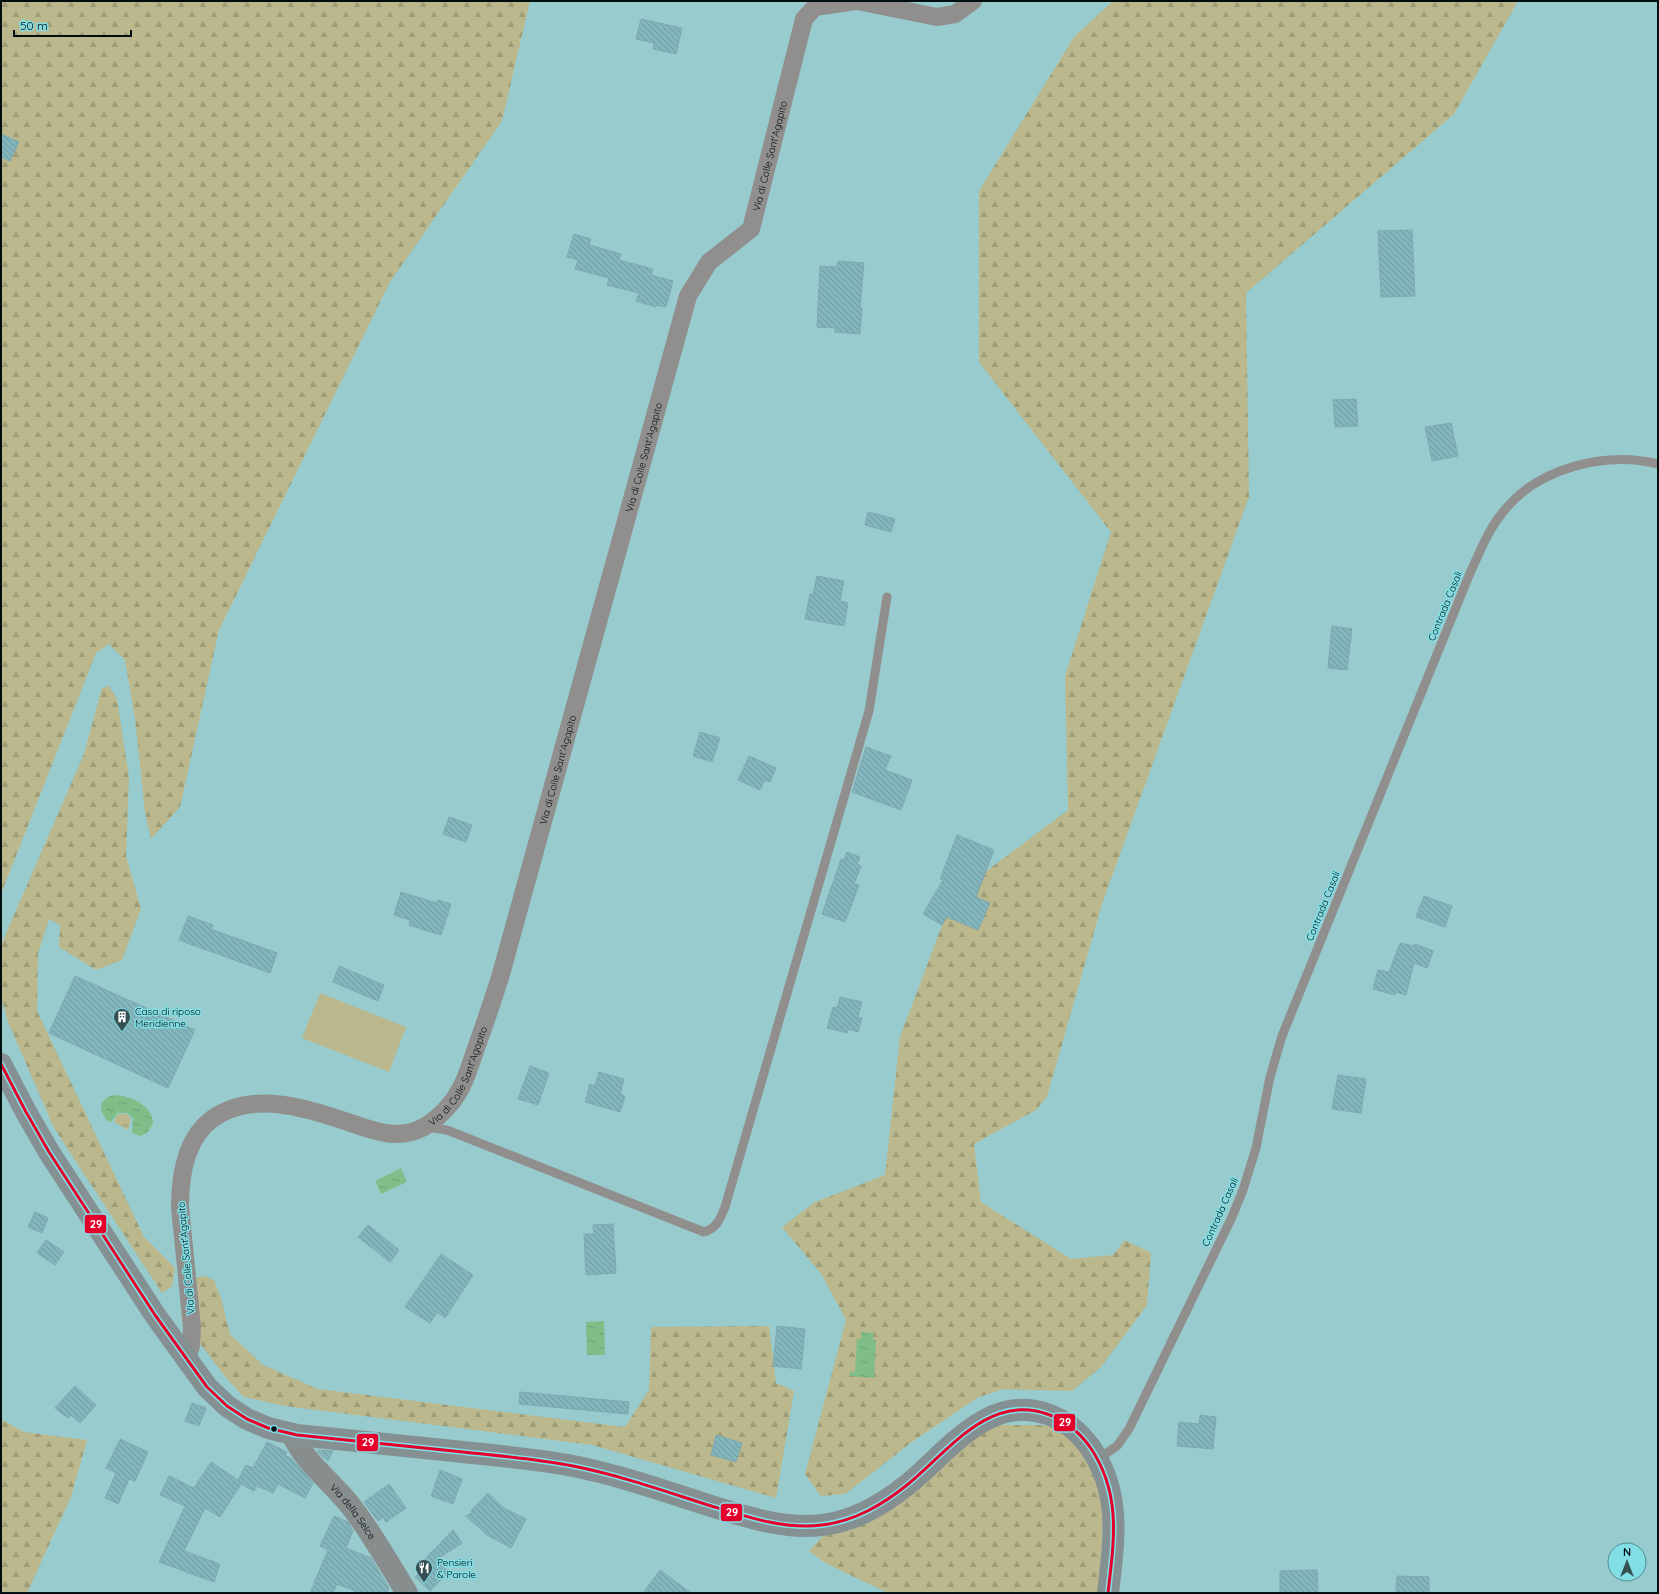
<svg xmlns="http://www.w3.org/2000/svg" width="1659" height="1594" font-family="Quicksand,sans-serif">
<defs>
<pattern id="grass-tufts" width="24" height="20" patternUnits="userSpaceOnUse"><rect width="24" height="20" fill="#bab88c"/><path d="M3 7l-1-3M5 7V3M7 7l1-3M15 17l-1-3M17 17v-4M19 17l1-3" fill="none" stroke="#9e9d78"/></pattern>
<pattern id="forest-firs" width="22" height="20" patternUnits="userSpaceOnUse"><rect width="22" height="20" fill="#bab88c"/><path d="M5 1l3.5 6h-7zM16 11l3.5 6h-7z" fill="#9e9d78"/></pattern>
<pattern id="water-ripples" width="26" height="14" patternUnits="userSpaceOnUse"><rect width="26" height="14" fill="#80be89"/><path d="M2 4q2-2 4 0t4 0M15 11q2-2 4 0t4 0" fill="none" stroke="#6da275"/></pattern>
<pattern id="building-back-hatch" width="6" height="6" patternUnits="userSpaceOnUse"><rect width="6" height="6" fill="#83b5bd"/><path d="M-1 5l2 2M0 0l6 6M5-1l2 2" fill="none" stroke="#6f9aa1"/></pattern>
</defs>
<rect width="100%" height="100%" fill="#98cbce"/>
<path fill="url(#grass-tufts)" d="M120,1114H127L131,1119L128,1130L114,1122L117,1115Z"/>
<path fill="url(#forest-firs)" d="M1,1H530L502,121L390,282L219,630L180,807L151,839L145,812L135,719L125,660L109,644L96,653L1,894Z
M1113,1H1518L1454,114L1246,293L1249,497L1102,904L1047,1097L1036,1110L974,1144L981,1202L1071,1259L1113,1255L1125,1240L1151,1253L1147,1305L1101,1367L1072,1391L1003,1389L977,1398L912,1442L845,1494L821,1496L805,1474L846,1320L822,1275L782,1227L815,1202L885,1175L900,1037L953,896L1068,810L1065,676L1111,532L979,362V191L1074,37Z
M109,686L117,699L129,777L126,856L141,909L122,960L96,970L59,947L60,925L49,919L38,954L37,1011L144,1237L175,1268L172,1286L162,1293L54,1128L8,1022L1,998V945L84,754L102,688Z
M204,1276L214,1280L221,1298L230,1334L263,1365L318,1389L625,1427L649,1390L651,1327L769,1326L776,1383L794,1391L776,1498L592,1445L285,1406L244,1397L227,1379L182,1320L181,1309L194,1278Z
M1,1419L24,1432L87,1440L71,1497L27,1593H1Z
M998,1425H1042L1064,1430L1105,1471L1100,1593H888L825,1563L809,1551L822,1537L890,1510L983,1432Z"/>
<path fill="#bab88c" d="M320,993L406,1027L389,1072L302,1038Z"/>
<path fill="url(#water-ripples)" d="M118,1095C133,1097 154,1107 153,1124L147,1133L140,1136L132,1133L133,1118L127,1113H118L111,1122L107,1121L101,1111L102,1102L109,1096Z
M401,1168L407,1182L381,1194L375,1181Z
M604,1321L605,1355H587L586,1322Z
M861,1332L873,1333V1340H876L874,1378L850,1376V1372H855L857,1339H861Z"/>
<path fill="url(#building-back-hatch)" stroke="#81a8ae" d="M641,19L682,28L676,54L653,49L654,43L636,39Z
M1,134L19,142L10,161L1,157Z
M1412,230L1415,296L1381,297L1378,231Z
M574,234L591,239L589,245L621,254L619,260L653,269L651,275L673,281L666,307L657,305L656,307L636,301L639,293L607,285L609,278L575,269L578,260L567,257Z
M838,261L864,263L860,308H862L860,334L835,332V328L817,327L820,266L837,267Z
M1356,399L1358,426L1335,427L1333,400Z
M1451,423L1458,456L1432,461L1425,427Z
M868,512L895,519L891,532L865,525Z
M817,576L844,581L840,601L848,603L844,626L805,619L810,594H813Z
M1332,626L1352,629L1347,670L1328,668Z
M700,732L720,738L712,762L693,756Z
M866,747L891,756L885,770L912,780L901,810L852,792Z
M749,756L776,768L770,782L765,780L760,790L738,780Z
M449,817L472,825L466,842L443,834Z
M957,835L994,850L976,897L990,903L978,930L947,917L942,925L923,914L943,880L940,879Z
M847,852L860,857L857,864L861,866L854,884L859,885L845,922L822,914L841,859L844,860Z
M401,892L437,903L438,900L451,904L441,935L409,925L410,920L394,915Z
M1424,896L1452,906L1445,927L1416,917Z
M188,916L213,925L211,929L277,953L270,973L179,940Z
M1400,943L1414,946L1415,944L1433,951L1427,968L1414,963L1406,995L1395,992V995L1373,989L1378,970L1389,972Z
M339,966L384,985L378,1001L333,982Z
M75,976L195,1030L168,1088L49,1033Z
M840,997L862,1002L858,1017L862,1018L858,1032L848,1029L847,1033L827,1028L833,1007L837,1008Z
M530,1066L549,1073L538,1105L518,1099Z
M599,1072L624,1079L620,1094L625,1096L620,1112L585,1102L590,1084L595,1086Z
M1338,1075L1366,1079L1361,1113L1332,1109Z
M35,1212L48,1218L42,1233L28,1227Z
M613,1224L616,1273L586,1275L584,1234H594L593,1225Z
M368,1225L399,1250L390,1262L358,1237Z
M46,1240L64,1252L55,1265L37,1253Z
M441,1254L473,1275L445,1318L437,1312L430,1323L405,1307Z
M777,1326L805,1329L801,1369L773,1366Z
M75,1386L96,1405L80,1423L71,1415L68,1418L55,1408Z
M520,1392L629,1402L628,1414L519,1404Z
M192,1403L206,1408L199,1426L185,1421Z
M1200,1415L1216,1417L1213,1449L1177,1446L1179,1422L1199,1424Z
M716,1435L742,1443L736,1462L711,1455Z
M120,1439L148,1452L135,1481L129,1479L118,1504L105,1498L116,1473L106,1468Z
M267,1442L287,1452L285,1455L292,1459L313,1483L305,1498L278,1484L273,1493L257,1486L254,1491L241,1484L220,1517L205,1508L184,1551L220,1564L214,1582L159,1562L185,1506L160,1495L169,1476L194,1488L211,1462L238,1480L246,1465L253,1468Z
M319,1450L333,1451L328,1461L318,1452Z
M440,1470L462,1479L453,1504L431,1496Z
M389,1484L406,1508L386,1522L383,1517L378,1521L364,1502Z
M488,1493L504,1508L526,1519L511,1548L487,1535L466,1516L473,1512L471,1511Z
M334,1516L348,1522L353,1531L346,1548L371,1558L389,1588L387,1593H360L337,1584L333,1593H310L328,1550L320,1546Z
M453,1530L462,1543L436,1560L449,1572L430,1591L415,1577L425,1567L421,1563Z
M660,1570L691,1593H643Z
M1317,1570L1318,1593H1280V1571Z
M1397,1576L1429,1577V1593H1396Z"/>
<g fill="none" stroke-linecap="round" stroke-linejoin="round">
<path stroke="#908f8e" stroke-width="9" d="M426,1127L447,1130L704,1232C717,1228 720,1219 725,1207L869,711L887,597
M1098,1459L1117,1446L1129,1429L1232,1217L1243,1190L1256,1148L1270,1077L1282,1036L1470,573C1480,552 1488,530 1503,512C1537,468 1605,451 1658,464"/>
<g stroke="#908f8e" stroke-width="18">
<path d="M857,1L937,17L955,14L973,1"/>
<path id="s1" d="M187,1358L191,1346L192,1327L180,1207C180,1176 185,1139 212,1119C253,1090 305,1108 348,1122C374,1131 398,1141 424,1127C434,1121 444,1112 451,1103C463,1089 469,1069 475,1051C484,1026 493,1000 501,974L688,296L709,262L751,229L804,19L815,7L856,1"/>
</g>
<path stroke="#888d8d" stroke-width="22" id="s2" d="M292,1434C305,1463 331,1481 350,1505C372,1533 389,1564 407,1593"/>
<path stroke="#859092" stroke-width="22" d="M1,1064L26,1112L49,1152L155,1315L207,1387L227,1406L247,1419L268,1428L297,1435C353,1441 408,1446 463,1452C500,1456 537,1459 573,1466C619,1475 664,1491 708,1505C744,1516 784,1530 822,1525C855,1521 882,1505 907,1485C947,1453 988,1393 1047,1414C1065,1420 1079,1432 1090,1447C1122,1494 1114,1540 1108,1593"/>
<defs>
<path id="bus-1" d="M1,1064L26,1112L49,1152L155,1315L207,1387L227,1406L247,1419L268,1428L297,1435C353,1441 408,1446 463,1452C500,1456 537,1459 573,1466C619,1475 664,1491 708,1505C744,1516 784,1530 822,1525C855,1521 882,1505 907,1485C947,1453 988,1393 1047,1414C1065,1420 1079,1432 1090,1447C1122,1494 1114,1540 1108,1593"/>
</defs>
<use href="#bus-1" stroke="#81dfe5" stroke-width="6"/>
<use href="#bus-1" stroke="#e4002b" stroke-width="3"/>
</g>
<defs>
<symbol id="building-pin" viewBox="-11 -11 22 30"><path d="M0 17L-7.5 6A9.5 9.5 0 1 1 7.5 6Z" fill="#355052" stroke="#81dfe5"/><path d="M-4-6H4V6H1V3H-1V6H-4ZM-2.5-4.3h1.7v1.8h-1.7ZM.8-4.3h1.7v1.8H.8ZM-2.5-1h1.7V.8h-1.7ZM.8-1h1.7V.8H.8Z" fill="#fff"/></symbol>
<symbol id="restaurant-pin" viewBox="-11 -11 22 30"><path d="M0 17L-7.5 6A9.5 9.5 0 1 1 7.5 6Z" fill="#355052" stroke="#81dfe5"/><path d="M-5-6h1v4h1v-4h1v4h1v-4h1v5L-1.5 .5V6h-2V.5L-5-1ZM5-6V6H3V1.5H1.5Q1.5-4 5-6Z" fill="#fff"/></symbol>
</defs>
<g fill-rule="evenodd">
<use href="#building-pin" x="112" y="1007" width="20" height="27"/>
<use href="#restaurant-pin" x="414" y="1558" width="20" height="27"/>
</g>
<circle fill="#000e10" stroke="#81dfe5" stroke-width="1.5" cx="274" cy="1429" r="3.5"/>
<g text-anchor="middle" dominant-baseline="central" stroke-width="3" stroke-linejoin="round" paint-order="stroke">
<g font-size="10" fill="#000e10" stroke="#81dfe5">
<text stroke="none"><textPath href="#s1" startOffset="1517">Via di Colle Sant'Agapito</textPath></text>
<text stroke="none"><textPath href="#s1" startOffset="1181">Via di Colle Sant'Agapito</textPath></text>
<text transform="translate(1445 606) rotate(-68)">Contrada Casali</text>
<text stroke="none"><textPath href="#s1" startOffset="857">Via di Colle Sant'Agapito</textPath></text>
<text transform="translate(1323 906) rotate(-68)">Contrada Casali</text>
<text stroke="none"><textPath href="#s1" startOffset="533">Via di Colle Sant'Agapito</textPath></text>
<text transform="translate(1220 1212) rotate(-66)">Contrada Casali</text>
<text transform="translate(186 1258) rotate(-95)">Via di Colle Sant'Agapito</text>
<text stroke="none"><textPath href="#s2" startOffset="99">Via della Selce</textPath></text>
</g>
<g font-size="10" fill="#000e10" stroke="#81dfe5" text-anchor="start">
<text x="135" y="1011">Casa di riposo<tspan x="135" dy="12">Meridienne</tspan></text>
<text x="437" y="1562">Pensieri<tspan x="437" dy="12">&amp; Parole</tspan></text>
</g>
</g>
<g stroke="#81dfe5" stroke-width="1.5">
<rect x="84" y="1214" width="23" height="20" rx="4" fill="#e4002b"/>
<rect x="1053" y="1413" width="23" height="19" rx="4" fill="#e4002b"/>
<rect x="356" y="1433" width="23" height="19" rx="4" fill="#e4002b"/>
<rect x="720" y="1503" width="23" height="19" rx="4" fill="#e4002b"/>
</g>
<g font-size="11" text-anchor="middle" font-weight="bold" fill="#fff">
<text x="96" y="1228">29</text>
<text x="1065" y="1426">29</text>
<text x="368" y="1446">29</text>
<text x="732" y="1516">29</text>
</g>
<rect width="1659" height="1594" fill="none" stroke="#000e10" stroke-width="4"/>
<g transform="translate(1627 1562)"><circle r="19" fill="#81dfe5" stroke="#4d8b90"/>
<path d="M0-3L7 15L0 10L-7 15Z" fill="#355052"/>
<text y="-6" font-size="11" font-weight="bold" text-anchor="middle" fill="#000e10">N</text>
</g>
<path d="M14 30v6h117v-6" fill="none" stroke="#000e10" stroke-width="2"/>
<text x="20" y="30" font-size="12" fill="#000e10" stroke="#81dfe5" stroke-width="3" paint-order="stroke">50 m</text>
</svg>
